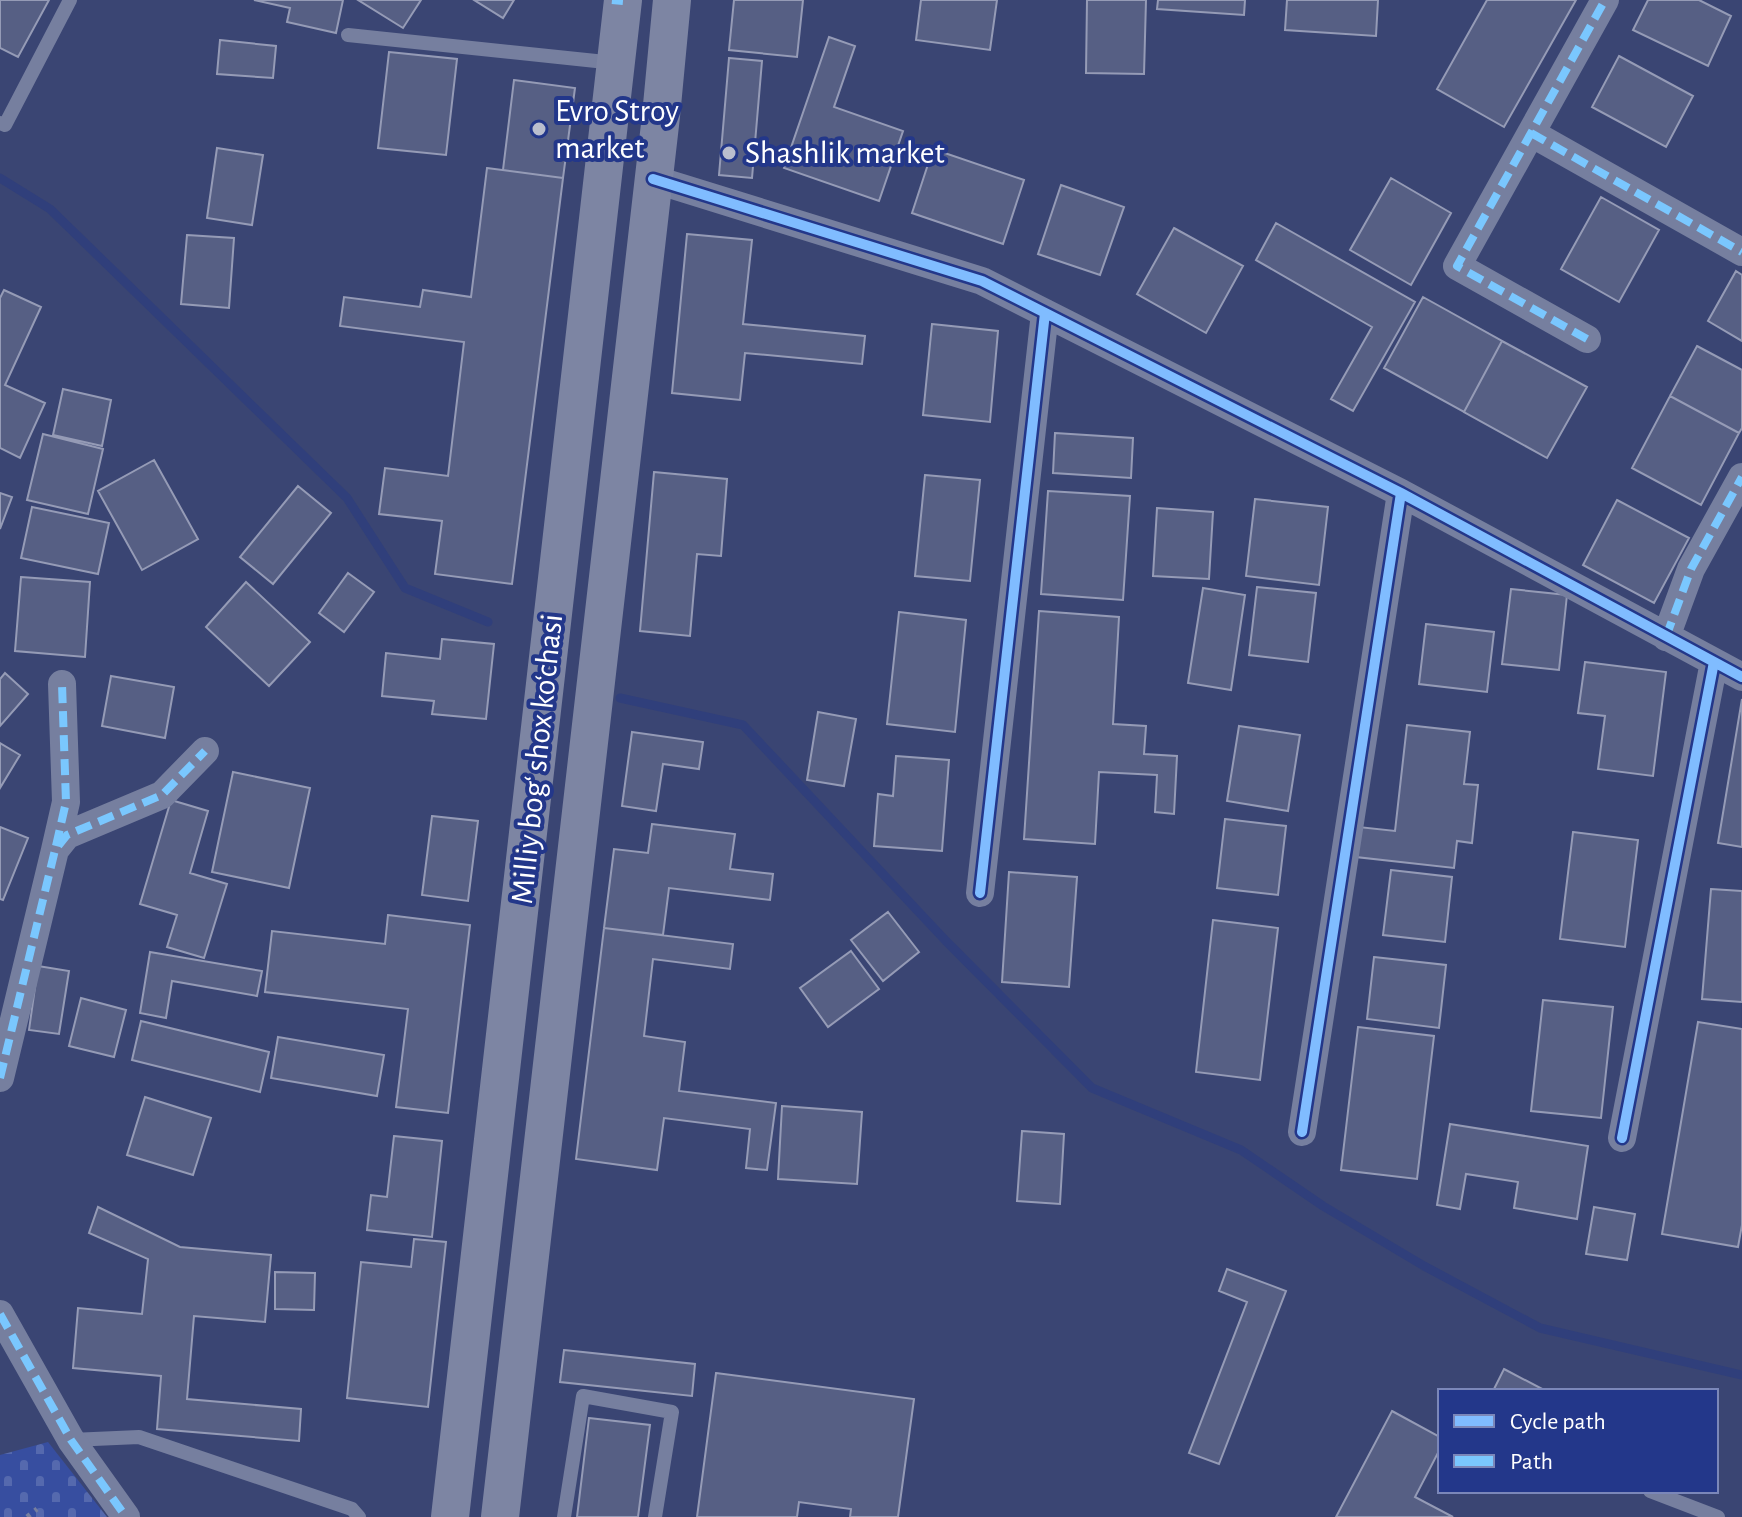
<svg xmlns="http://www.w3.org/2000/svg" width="1742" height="1517" font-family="'Alegreya Sans',sans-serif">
<defs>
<pattern id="cemetery-stones" width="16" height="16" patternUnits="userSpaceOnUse" patternTransform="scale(2)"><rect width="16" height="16" fill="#374ea0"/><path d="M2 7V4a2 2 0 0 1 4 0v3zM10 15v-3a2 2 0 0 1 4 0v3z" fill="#5569ae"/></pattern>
</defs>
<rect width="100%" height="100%" fill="#3a4573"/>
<path fill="url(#cemetery-stones)" d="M48,1442L107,1517H0V1455Z"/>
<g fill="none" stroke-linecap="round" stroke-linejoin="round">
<path stroke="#303f7b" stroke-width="9" d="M0,178L50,209L347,498L405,588L488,622
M620,698L743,725L946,941L1092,1088L1241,1150L1323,1206L1424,1266L1540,1328L1742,1375"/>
</g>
<path fill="#565f84" stroke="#959bb6" stroke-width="2" d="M0,0H49L18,57L0,48Z
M254,0H343L336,33L287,22L290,8Z
M358,0H421L403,28Z
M474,0H514L503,18Z
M734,0H803L797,57L729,50Z
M921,0H997L990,50L916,40Z
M1087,0H1146L1144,74L1086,73Z
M1158,0H1245L1244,15L1157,9Z
M1287,0H1378L1376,36L1285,30Z
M1487,0H1576L1504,127L1437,89Z
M1648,0H1699L1731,16L1708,66L1633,30Z
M829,37L855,46L834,107L903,131L879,201L784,168Z
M220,40L276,46L273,78L217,74Z
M389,52L457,59L446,155L378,148Z
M1619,56L1693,96L1666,147L1592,107Z
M729,58L762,61L752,178L719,175Z
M514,80L575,88L563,178L503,170Z
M217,148L263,155L252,225L207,218Z
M933,149L1024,180L1003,244L912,213Z
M487,168L563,178L512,584L435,574L442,521L379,514L385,468L448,476L464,342L340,326L344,297L420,307L423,290L471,297Z
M1391,178L1451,213L1411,285L1350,250Z
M1061,185L1124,207L1100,275L1038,254Z
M1601,197L1659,230L1619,302L1561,269Z
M1276,223L1415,302L1353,411L1331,399L1372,327L1256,260Z
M1174,228L1243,266L1206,333L1137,294Z
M687,234L752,240L743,324L865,336L862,364L745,353L740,400L672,393Z
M187,235L234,238L229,308L181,304Z
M1736,271L1742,275V341L1708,321Z
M4,290L41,307L5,385L45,403L20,458L0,448V298Z
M1423,297L1502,341L1464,412L1384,368Z
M932,324L998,331L990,422L923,415Z
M1502,341L1587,387L1547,458L1464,412Z
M1697,346L1742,370V428L1739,433L1670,396Z
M63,389L111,400L102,446L53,435Z
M1670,396L1739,433L1701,505L1632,468Z
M1055,433L1133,438L1131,478L1053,473Z
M43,434L103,449L88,514L27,500Z
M154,460L198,539L142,570L98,491Z
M654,472L727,479L721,556L697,554L690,636L640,631Z
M925,475L980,480L970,581L915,576Z
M298,486L331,513L273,584L240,557Z
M1048,491L1130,496L1123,600L1041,594Z
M0,493L12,497L0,529Z
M1255,499L1328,507L1319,585L1246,576Z
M1617,500L1689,538L1654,603L1583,565Z
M32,507L109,523L98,574L21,558Z
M1157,508L1213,512L1209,579L1153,576Z
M348,573L374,592L344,632L319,613Z
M21,577L90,582L85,657L15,651Z
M246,582L310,642L269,686L206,627Z
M1257,587L1316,593L1308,662L1249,655Z
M1203,588L1245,595L1231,690L1188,683Z
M1511,589L1567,595L1559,670L1502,664Z
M1039,611L1119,617L1113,724L1146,726L1144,754L1177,756L1174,814L1155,812L1157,775L1099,772L1095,844L1024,839Z
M899,612L966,620L955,732L887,724Z
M1426,624L1494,632L1487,692L1419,684Z
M442,639L494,644L486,719L432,714L434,701L382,696L386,653L440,659Z
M1585,662L1666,672L1653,776L1598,769L1605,716L1578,713Z
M5,673L28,694L0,726V679Z
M111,676L174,687L165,738L102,726Z
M1742,699V847L1718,843Z
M818,712L856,719L844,786L807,780Z
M1407,725L1470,732L1464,784L1478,785L1472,843L1457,841L1454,868L1356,857L1359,827L1395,831Z
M1239,726L1300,735L1288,811L1227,801Z
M632,732L703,742L699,769L663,764L656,811L622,806Z
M0,743L20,755L0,788Z
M896,756L949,760L942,851L874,846L878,794L893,796Z
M233,772L310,788L289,888L212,872Z
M171,800L208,811L190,873L227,884L204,958L167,947L177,915L140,904Z
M432,816L478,821L468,901L422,895Z
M1225,819L1286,826L1278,895L1217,888Z
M652,824L735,834L730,869L773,874L770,900L669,888L663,935L604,928L614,849L648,853Z
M0,827L28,838L3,900L0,899Z
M1573,832L1638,840L1625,947L1560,939Z
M1391,870L1452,877L1445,942L1383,935Z
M1009,872L1077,877L1069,987L1002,982Z
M1711,889L1742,891V1002L1702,999Z
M888,912L919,952L883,981L851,940Z
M388,915L470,925L448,1113L396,1107L408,1009L265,992L272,931L385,944Z
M1213,920L1278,928L1260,1080L1196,1072Z
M604,928L733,944L730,969L653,959L644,1036L685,1042L679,1091L776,1103L767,1170L746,1168L750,1129L664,1118L657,1170L576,1159Z
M851,951L879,989L828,1027L800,988Z
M150,952L262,971L257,996L172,981L166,1018L140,1013Z
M1374,957L1446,965L1439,1028L1367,1019Z
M38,966L69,971L59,1034L29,1030Z
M81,998L126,1010L114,1057L69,1046Z
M1543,1000L1613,1007L1601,1118L1531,1111Z
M141,1021L269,1052L260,1092L132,1060Z
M1698,1022L1742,1029V1225L1738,1247L1662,1234Z
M1358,1027L1434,1036L1417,1179L1341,1170Z
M278,1037L384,1055L377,1096L271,1078Z
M145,1097L211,1118L193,1175L127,1155Z
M782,1106L862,1112L857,1184L778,1179Z
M1450,1124L1588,1146L1577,1219L1514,1208L1518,1182L1466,1174L1460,1209L1437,1205Z
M1022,1131L1064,1134L1060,1204L1017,1201Z
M394,1136L442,1141L432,1237L367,1230L371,1195L387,1197Z
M98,1207L180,1247L271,1255L265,1322L194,1316L187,1399L301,1409L299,1441L157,1429L161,1376L73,1368L78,1308L142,1314L148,1259L89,1233Z
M1594,1207L1635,1214L1627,1260L1586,1254Z
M414,1239L446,1242L428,1407L347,1398L361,1262L411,1267Z
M1227,1269L1286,1291L1219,1464L1189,1453L1247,1302L1219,1291Z
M275,1272L315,1273L314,1310L275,1309Z
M564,1350L695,1364L692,1396L560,1382Z
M1504,1369L1546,1391H1493Z
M716,1373L914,1399L898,1517H850L851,1509L799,1502L797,1517H697Z
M1392,1411L1440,1437V1449L1415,1497L1453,1517H1336Z
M589,1418L650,1425L638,1517H577Z"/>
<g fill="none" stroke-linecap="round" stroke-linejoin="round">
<path stroke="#767f9f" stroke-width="5" stroke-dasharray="4 6" stroke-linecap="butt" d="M27,1517L37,1509"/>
<path stroke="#767f9f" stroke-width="14" d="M348,35L615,63
M0,123L5,125L70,0
M71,1440L139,1437L352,1509L359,1517
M1650,1491L1718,1517
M564,1517L583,1396L672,1412L655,1517"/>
<path stroke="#767f9f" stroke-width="28" d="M1531,133L1742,252
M653,179L982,281L1401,493L1742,677
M1587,339L1457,266L1605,0
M1666,637L1691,569L1742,477
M55,850L66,802L62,684
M980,893L1045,313
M0,1078L55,850L67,835L162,795L205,751
M1302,1132L1401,493
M1622,1138L1714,662
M0,1314L71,1440L126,1517"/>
<path stroke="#7d85a3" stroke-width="38" d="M450,1517L623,0
M500,1517L661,116L672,0"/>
<path stroke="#7ac7fe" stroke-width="8" stroke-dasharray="16 8" stroke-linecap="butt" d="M612,0L623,1
M1531,133L1742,252
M1587,339L1457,266L1605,0
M1666,637L1691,569L1742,477
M56,846L66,802L62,684
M0,1078L55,850L67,835L162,795L205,751
M0,1314L71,1440L126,1517"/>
<defs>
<path id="cycleway" d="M653,179L982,281L1401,493L1742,677
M980,893L1045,313
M1302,1132L1401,493
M1622,1138L1714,662"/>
</defs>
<use href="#cycleway" stroke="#23378a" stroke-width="15"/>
<use href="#cycleway" stroke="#80bcff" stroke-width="10"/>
</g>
<g fill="#babece" stroke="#23378a" stroke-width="3">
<circle cx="539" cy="129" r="8"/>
<circle cx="729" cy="153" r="8"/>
</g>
<g text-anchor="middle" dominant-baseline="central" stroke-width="8" stroke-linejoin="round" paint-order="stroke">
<g font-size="32" fill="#fff" stroke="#23378a" text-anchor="start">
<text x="555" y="111">Evro Stroy<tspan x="555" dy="37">market</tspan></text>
<text x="745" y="153">Shashlik market</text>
</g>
<g font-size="32" fill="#fff" stroke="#23378a">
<text transform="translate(537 759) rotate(-84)">Milliy bog‘ shox ko‘chasi</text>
</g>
</g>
<rect x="1438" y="1389" width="280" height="104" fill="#23378a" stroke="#7b87b9" stroke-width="2"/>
<rect x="1454" y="1415" width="40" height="12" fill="#80bcff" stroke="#7b87b9" stroke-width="2"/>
<text x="1510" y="1429" font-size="24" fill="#ffffff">Cycle path</text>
<rect x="1454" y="1455" width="40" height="12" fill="#7ac7fe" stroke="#7b87b9" stroke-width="2"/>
<text x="1510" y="1469" font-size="24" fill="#ffffff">Path</text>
</svg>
